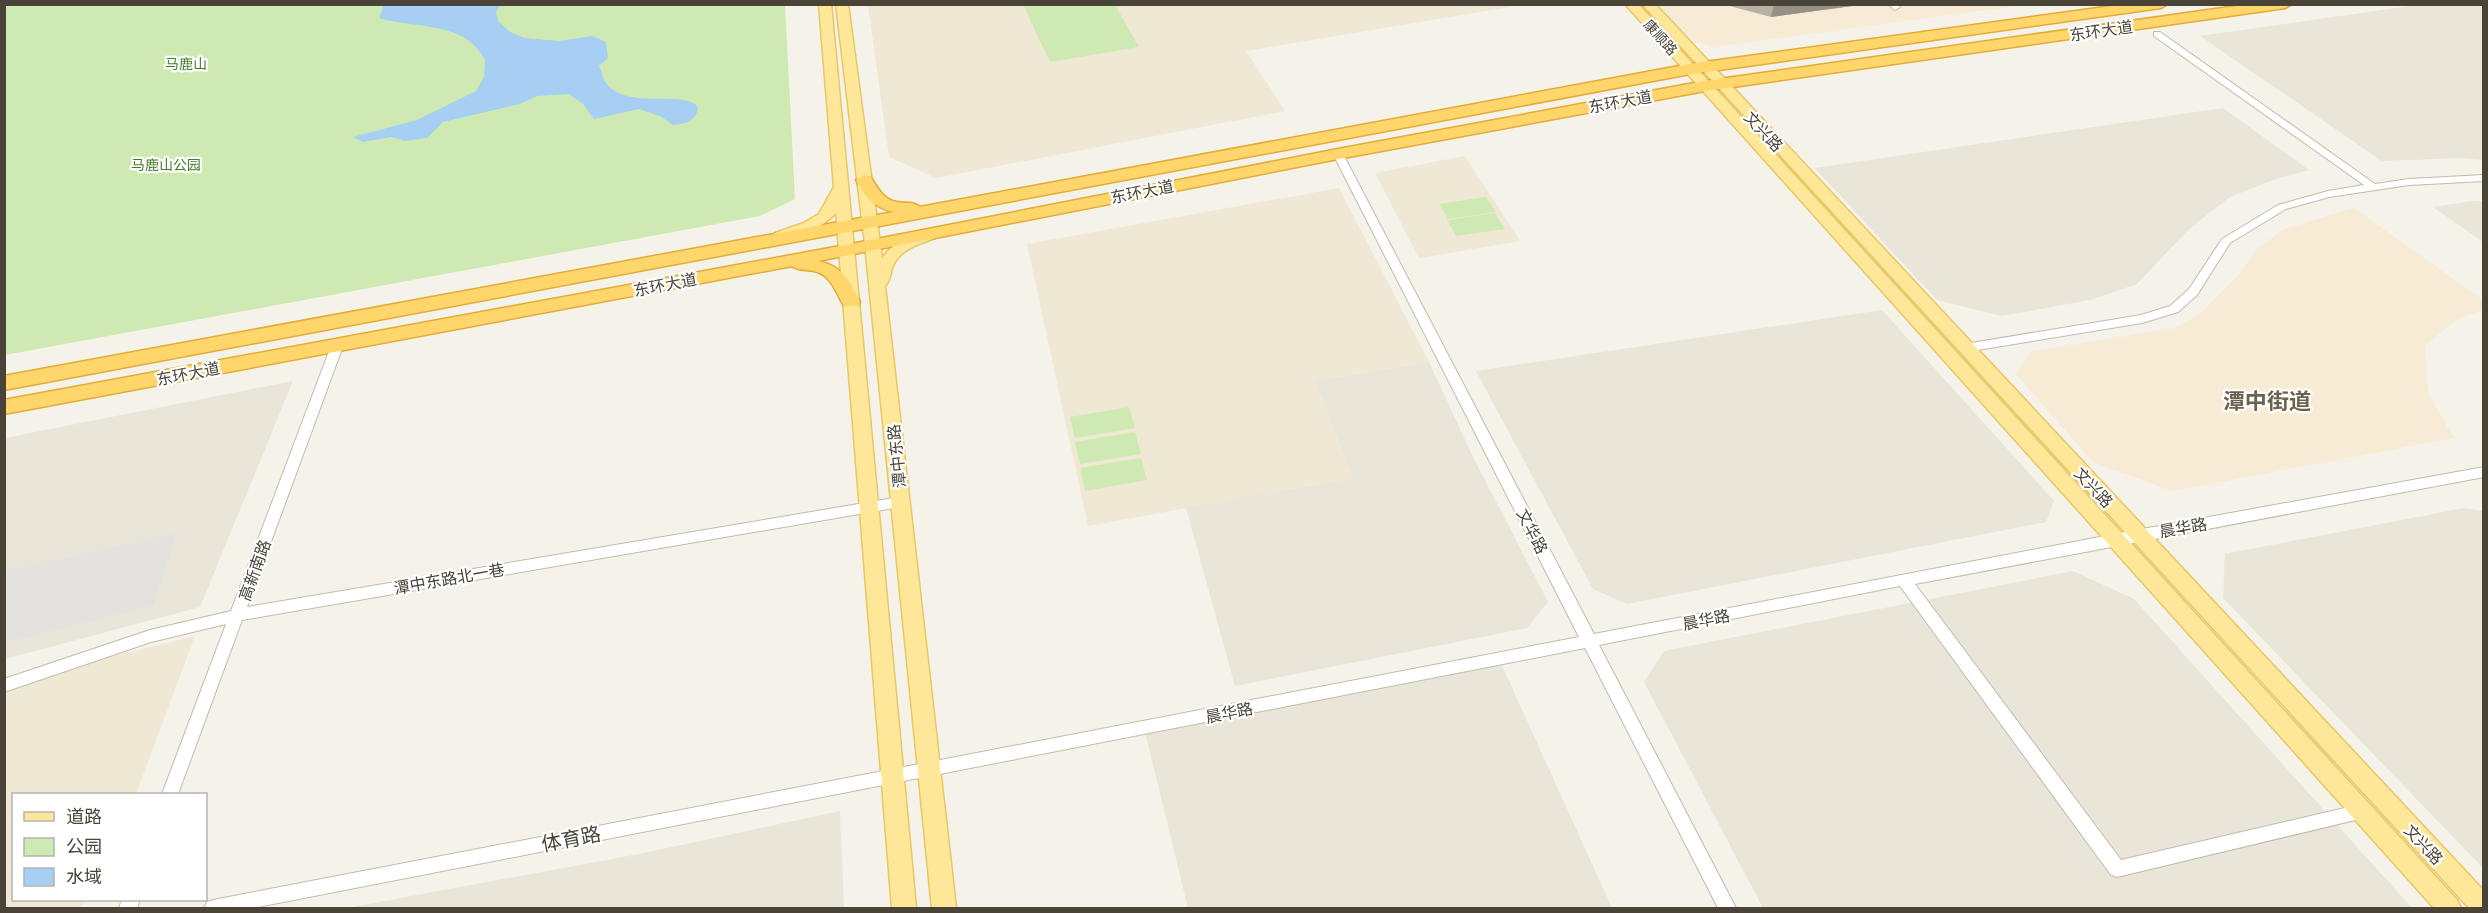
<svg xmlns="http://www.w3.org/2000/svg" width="2488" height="913" font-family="Commissioner,'Noto Sans SC',sans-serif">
<rect width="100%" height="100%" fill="#f5f2ea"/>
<path fill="#e9e5d8" d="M2417,5H2483V160L2459,158L2382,161L2200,36Z
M2223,108L2309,170L2276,179L2230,197L2189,229L2137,284L2090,300L2002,316L1937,300L1815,168Z
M2472,201H2483V242L2433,207Z
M1882,310L2054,501L2046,522L1627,604L1593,589L1476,371Z
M1429,362L1473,457L1548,602L1527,628L1235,686L1186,508L1353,478L1315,381Z
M293,381L200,607L5,659V438Z
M2464,508L2483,511V868L2223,598L2225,554Z
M2073,571L2134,599L2412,908H1763L1644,682L1664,651Z
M1499,659L1612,908H1188L1144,728Z
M840,811L844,908H347L644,853Z"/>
<path fill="#f7ebd5" d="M1656,5H2025L1713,47L1690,41Z
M2354,208L2483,300V310L2457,319L2425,346L2428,393L2454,438L2172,491L2093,462L2016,374L2030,352L2174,328L2200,314L2238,275L2257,249L2284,229Z"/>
<path fill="#efe8d4" d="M868,5H1522L1246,51L1285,111L936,178L889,157Z
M1465,156L1520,241L1419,258L1375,173Z
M1339,188L1429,362L1315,381L1353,478L1088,526L1027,244Z
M195,636L136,794H14V900H88L78,908H5V693L109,657Z"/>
<path fill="#ceeab2" d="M4,5H785L795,199L760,216L5,355Z
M1023,5H1115L1139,47L1050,62Z
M1486,197L1496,212L1448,219L1439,204Z
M1495,213L1505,229L1456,236L1447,220Z
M1129,407L1135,428L1075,438L1070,417Z
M1135,432L1141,454L1080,464L1075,442Z
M1141,458L1147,480L1085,491L1080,468Z"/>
<path fill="#e4e2de" d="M177,534L153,606L5,643V585L8,570Z"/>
<path fill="#a6cff3" d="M384,5H500L496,12L499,22L510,32L525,38L559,41L592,36L606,42L608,58L599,66C602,71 602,78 606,83C627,111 684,89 698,107C697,121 685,124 673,125L660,116L639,109L594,119L583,104L569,94L537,96L520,104L443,122L427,138L405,141L391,137L363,142L353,137L417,120L476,91L484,77L485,60C465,20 413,29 379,18Z"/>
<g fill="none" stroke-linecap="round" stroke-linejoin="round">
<defs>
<path id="minor" d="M1888,4H1898L1900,7L1895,10Z
M2154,32H2160L2375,184L2409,179L2484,175V181L2409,185L2329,197L2286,209L2230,243L2197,295L2178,312L2142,323L1965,352L1961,351L1959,348L1965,344L2141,315L2170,306L2189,289L2222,239L2278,205L2328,191L2364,185L2154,36Z
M1338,151L1343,154L1594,634L2115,534L2484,467V477L1915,584L2121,860L2362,804L2368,807L2370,812L2368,817L2117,877L2111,875L1900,586L1599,645L1736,908H1718L1585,648L253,908H204L207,902L213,900L1579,637L1333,154Z
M337,342L343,346L247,607L900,497L905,498L907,502L905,506L900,507L242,620L178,794H162L226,624L151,642L4,692V679L150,630L231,611L331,346Z
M122,900H140L137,908H119Z"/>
<path id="major" d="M819,4H831L916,908H892L836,213C821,229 801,235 780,241L772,236L775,233L804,223L819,214L834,187Z
M836,4H848L882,258C893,242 912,235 930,230L938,235L935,238C919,244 899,249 892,268C890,275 890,281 885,286L956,908H932L865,244Z
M1625,4H1638L2457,900L2461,908H2434Z
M1642,4H1655L2484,891V908H2469Z"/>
<path id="highway" d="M2127,4H2168L2161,8L1690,74L4,390V376L893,212C874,207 865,197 856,180L864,175L870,176C877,187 883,200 897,202C906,204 913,201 920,207L1690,64Z
M2251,4H2292L2285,8L1705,91L1338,159L818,261C842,266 850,281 860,302L858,306H844C836,293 832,275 814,271C806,269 798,271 792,266L4,414V400L846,245L1338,149L1705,81Z"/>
</defs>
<use href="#minor" stroke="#c1bbac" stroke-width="2"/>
<use href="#major" stroke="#e7c766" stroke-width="3"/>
<use href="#highway" stroke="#e2ac37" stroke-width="3"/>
<use href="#minor" fill="#fff" fill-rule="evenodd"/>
<use href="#major" fill="#ffe799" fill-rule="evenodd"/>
<use href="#highway" fill="#ffd66b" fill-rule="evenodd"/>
</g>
<path fill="#b9b2a4" d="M1722,4H1867L1771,17Z"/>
<path fill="#969186" d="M1774,4H1867L1771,17Z"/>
<g text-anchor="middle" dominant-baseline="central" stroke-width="4.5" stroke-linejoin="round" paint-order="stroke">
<g font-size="14" fill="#4a4438" stroke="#fff">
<text transform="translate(1661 37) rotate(48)">康顺路</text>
</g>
<g font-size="14" fill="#447e28" stroke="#fff">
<text x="186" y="63">马鹿山</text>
<text x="166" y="164">马鹿山公园</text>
</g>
<g font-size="16" fill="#4a4438" stroke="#fff">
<text transform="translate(2101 30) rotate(-8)">东环大道</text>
<text transform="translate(1620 101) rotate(-10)">东环大道</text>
<text transform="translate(1764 131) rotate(47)">文兴路</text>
<text transform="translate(1142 191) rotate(-11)">东环大道</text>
<text transform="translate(665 284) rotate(-11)">东环大道</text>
<text transform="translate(188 373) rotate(-11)">东环大道</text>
<text transform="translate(896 456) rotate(-96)">潭中东路</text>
<text transform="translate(2094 487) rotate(47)">文兴路</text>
<text transform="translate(2183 527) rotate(-10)">晨华路</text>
<text transform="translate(1533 531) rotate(63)">文华路</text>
<text transform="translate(254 570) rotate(-70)">高新南路</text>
<text transform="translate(449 578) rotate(-10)">潭中东路北一巷</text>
<text transform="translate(1706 619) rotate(-11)">晨华路</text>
<text transform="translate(1229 712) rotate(-11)">晨华路</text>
<text transform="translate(2424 844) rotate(47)">文兴路</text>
</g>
<g font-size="20" fill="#4a4438" stroke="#fff">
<text transform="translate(571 838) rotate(-11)">体育路</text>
</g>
<g font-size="22" font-weight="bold" fill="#6d624e" stroke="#fff">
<text x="2267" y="400">潭中街道</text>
</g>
</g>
<rect width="2488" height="913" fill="none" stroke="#4a4438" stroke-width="12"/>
<rect x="12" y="793" width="195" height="108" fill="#ffffff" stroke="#b7b4af" stroke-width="1.5"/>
<rect x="24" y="812" width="30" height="9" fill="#ffe799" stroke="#b7b4af" stroke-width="1.5"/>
<text x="66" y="823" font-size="18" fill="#4a4438">道路</text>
<rect x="24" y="838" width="30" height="18" fill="#ceeab2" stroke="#b7b4af" stroke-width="1.5"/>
<text x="66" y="853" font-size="18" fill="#4a4438">公园</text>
<rect x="24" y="868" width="30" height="18" fill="#a6cff3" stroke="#b7b4af" stroke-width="1.5"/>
<text x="66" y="883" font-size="18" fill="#4a4438">水域</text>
</svg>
